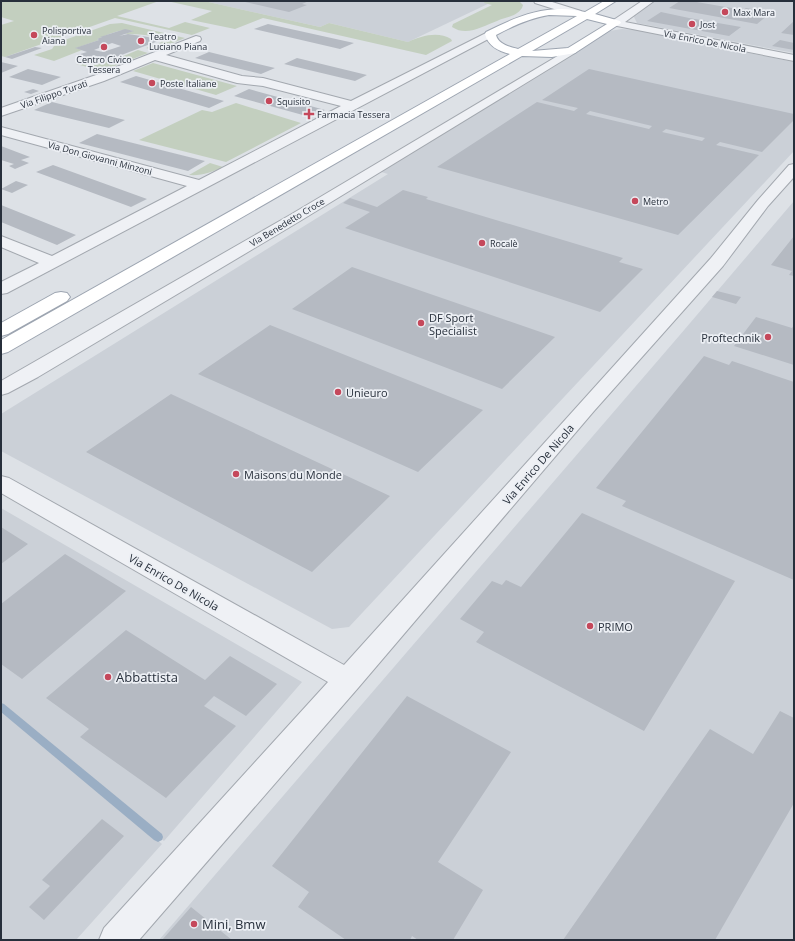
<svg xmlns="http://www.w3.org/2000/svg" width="795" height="941" font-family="'Open Sans',sans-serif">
<rect width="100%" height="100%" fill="#dde1e6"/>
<path fill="#cbd0d7" d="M204,1H494L408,42L329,23L320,27Z
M653,1H794V53L637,23L633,15Z
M622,29L636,30L794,62V151L349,627L332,629L1,451V414L388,174L378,171L609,31Z
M794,201V940H159L679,336Z
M1,508L302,682L164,841L1,703Z
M1,709L162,844L76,940H1Z"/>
<path fill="#c3cfbf" d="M1,1H159L117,16L169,28L185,22L210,28L192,35L115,18L5,57L1,56V25L14,21L1,17Z
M167,1H204L320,27L329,23L408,42C421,36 438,31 451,39L452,41L426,55L263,18L235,29L191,20L212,11Z
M485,1H519L523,5L522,8C516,17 506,17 497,21C483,26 467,37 452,27L453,24L492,5L484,3Z
M122,23L185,38L155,50L146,48L162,42C153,33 137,35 125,34L133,31C121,27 106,36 97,39L99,40L76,48L82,50L54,61L34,55L52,49L56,43L110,24Z
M138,50L148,53L102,71L76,64L87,60H114Z
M153,63L237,86L216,95L133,71Z
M236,103L301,123L226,162L139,140L202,110L212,112Z
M210,163L223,167C212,172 202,176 189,175Z"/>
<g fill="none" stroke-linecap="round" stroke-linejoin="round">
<path fill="#9aaec4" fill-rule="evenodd" d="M1,703L4,704L162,834L163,837L162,840L158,842L154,840L1,712Z"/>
</g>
<path fill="#b5bac2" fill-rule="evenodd" d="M241,1H309L302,4L307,5L289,12Z
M680,1H691L743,10L746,8L768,12L765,14L768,15L757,24L669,8Z
M661,12L689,18L741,27L729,36L647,21Z
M794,21V35L781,33Z
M268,24L354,43L340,49L254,29Z
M125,29L134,31L119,36L128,34L148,37L158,41L98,64L81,59L85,57L77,55L87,52L75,48L99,40L97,39L102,37H100ZM112,43L121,46L103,52L94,50Z
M780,40L794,43V50L772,46Z
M35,47L42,48L12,59L5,57Z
M209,52L275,68L261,74L195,58Z
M297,58L367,75L355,81L284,64Z
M1,62L18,66L1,73Z
M28,69L61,77L42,85L9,77Z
M589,69L794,114V120L762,152L720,142L716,145L759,155L678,235L437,167L537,102L574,111L578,108L542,100ZM590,111L652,126L649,129L586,114ZM666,129L705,138L702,141L662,132Z
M136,76L224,101L209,108L120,82Z
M33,89L39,91L31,94L24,92Z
M249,89L325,110L310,117L234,96Z
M52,102L125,120L109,128L34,110Z
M97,134L205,161L188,171L79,143Z
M1,146L30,157L21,160L29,163L15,169L9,166L14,164L1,160Z
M53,165L147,199L131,207L36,172Z
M16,181L28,185L12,193L1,189Z
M403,190L428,197L426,199L623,258L619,262L643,269L600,312L345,228L370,212L343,203L350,198L377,207Z
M1,205L76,235L57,245L1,222Z
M794,236V276L789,275L792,271L771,265Z
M352,267L555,337L502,389L292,309Z
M717,291L741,297L736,304L712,297Z
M756,317L792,328L794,325V365L734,346Z
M270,325L483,410L418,472L198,374Z
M704,356L729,365L732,361L794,382V580L622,506L626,501L596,488Z
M171,394L390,496L312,572L86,452Z
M582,513L735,581L644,731L476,642L484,632L460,619L492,581L502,585L506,580L521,587Z
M1,527L28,544L1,564Z
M65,554L126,591L22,679L1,664V604Z
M126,630L205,680L230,656L277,684L246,716L214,696L204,706L236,726L166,798L80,737L89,729L46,698Z
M407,696L511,752L438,862L483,890L453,940H418L412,936L410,940H346L298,907L309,892L272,866Z
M780,711L794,718V803L715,940H563L710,729L753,754Z
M102,819L124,836L44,920L29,907L50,886L42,880Z
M191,907L232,940H162Z"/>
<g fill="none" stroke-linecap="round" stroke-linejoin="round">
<defs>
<path id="street" d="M534,1H549L581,11L582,13L581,15H573L535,3Z
M642,1H654L625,22L794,55V61L612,25L611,23L612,21Z
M490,31L494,32L495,34L494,36L7,293L1,294V282L39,263L1,247V236L52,256L187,186L1,135V127L199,180L341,106L263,86L237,83L155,60L104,81L1,116V108L96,75L196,36L200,37L201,39L200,41L166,55L242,76L263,78L351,101Z
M571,48L577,51L575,53L300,221L38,377L8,393L1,395V381L290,215Z
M794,164V177L768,206L723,266L594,411L358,688L139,940H99L104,928L328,682L1,493V476L9,478L344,665L711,258L758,200L789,165Z"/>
<path id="primary" d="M604,1H616L595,14L620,21L621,23L575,53L552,57L522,56L8,352L1,354V340L510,54C498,51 488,46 485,34L486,32C517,16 549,3 585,12ZM549,15L577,16L518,49C510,47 498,44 496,35C513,26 530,18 549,15ZM587,19L607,24L568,48L532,51Z
M61,292L67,293L70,297L67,301L8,334L1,336V323L55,293Z"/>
</defs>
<use href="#street" stroke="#a3a8af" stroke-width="2"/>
<use href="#primary" stroke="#9da5b1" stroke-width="2"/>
<use href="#street" fill="#eff1f5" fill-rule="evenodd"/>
<use href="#primary" fill="#fff" fill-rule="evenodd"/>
</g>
<g fill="#c5485b" stroke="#eceff4" stroke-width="1.5">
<circle cx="725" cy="12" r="4"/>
<circle cx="692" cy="24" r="4"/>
<circle cx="34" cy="35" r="4"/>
<circle cx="141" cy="41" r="4"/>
<circle cx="104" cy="47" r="4"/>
<circle cx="152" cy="83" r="4"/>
<circle cx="269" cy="101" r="4"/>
<path d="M307 108h4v4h4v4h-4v4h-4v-4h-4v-4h4z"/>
<circle cx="635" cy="201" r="4"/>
<circle cx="482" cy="243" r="4"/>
<circle cx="421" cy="323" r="4"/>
<circle cx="768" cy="337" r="4"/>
<circle cx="338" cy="392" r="4"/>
<circle cx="236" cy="474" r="4"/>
<circle cx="590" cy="626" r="4"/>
<circle cx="108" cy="677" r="4"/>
<circle cx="194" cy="924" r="4"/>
</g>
<g text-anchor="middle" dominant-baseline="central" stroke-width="3.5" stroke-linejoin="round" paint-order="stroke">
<g font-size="9" fill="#272f3b" stroke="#eceff4" text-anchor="start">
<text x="733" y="12">Max Mara</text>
<text x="700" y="24">Jost</text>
<text x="42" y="30">Polisportiva<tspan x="42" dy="10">Aiana</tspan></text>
<text x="149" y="36">Teatro<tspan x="149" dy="10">Luciano Piana</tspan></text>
<text x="104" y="59" text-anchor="middle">Centro Civico<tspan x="104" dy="10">Tessera</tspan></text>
<text x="160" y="83">Poste Italiane</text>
<text x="277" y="101">Squisito</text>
<text x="317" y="114">Farmacia Tessera</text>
<text x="643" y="201">Metro</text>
<text x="490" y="243">Rocalè</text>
</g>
<g font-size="9" fill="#272f3b" stroke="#eceff4">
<text transform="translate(705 41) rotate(11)">Via Enrico De Nicola</text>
<text transform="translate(54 94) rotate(-19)">Via Filippo Turati</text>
<text transform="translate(100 158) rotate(15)">Via Don Giovanni Minzoni</text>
<text transform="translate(287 222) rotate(-31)">Via Benedetto Croce</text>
</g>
<g font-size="11" fill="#272f3b" stroke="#eceff4" text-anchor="start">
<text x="429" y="317">DF Sport<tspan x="429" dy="13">Specialist</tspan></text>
<text x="760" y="337" text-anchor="end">Proftechnik</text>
<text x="346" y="392">Unieuro</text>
<text x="244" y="474">Maisons du Monde</text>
<text x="598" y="626">PRIMO</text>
</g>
<g font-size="11" fill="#272f3b" stroke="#eceff4">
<text transform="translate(538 464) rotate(-49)">Via Enrico De Nicola</text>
<text transform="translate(174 582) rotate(30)">Via Enrico De Nicola</text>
</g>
<g font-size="13" fill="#272f3b" stroke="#eceff4" text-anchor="start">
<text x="116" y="677">Abbattista</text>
<text x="202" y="924">Mini, Bmw</text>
</g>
</g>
<rect width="795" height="941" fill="none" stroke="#272f3b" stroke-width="4"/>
</svg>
